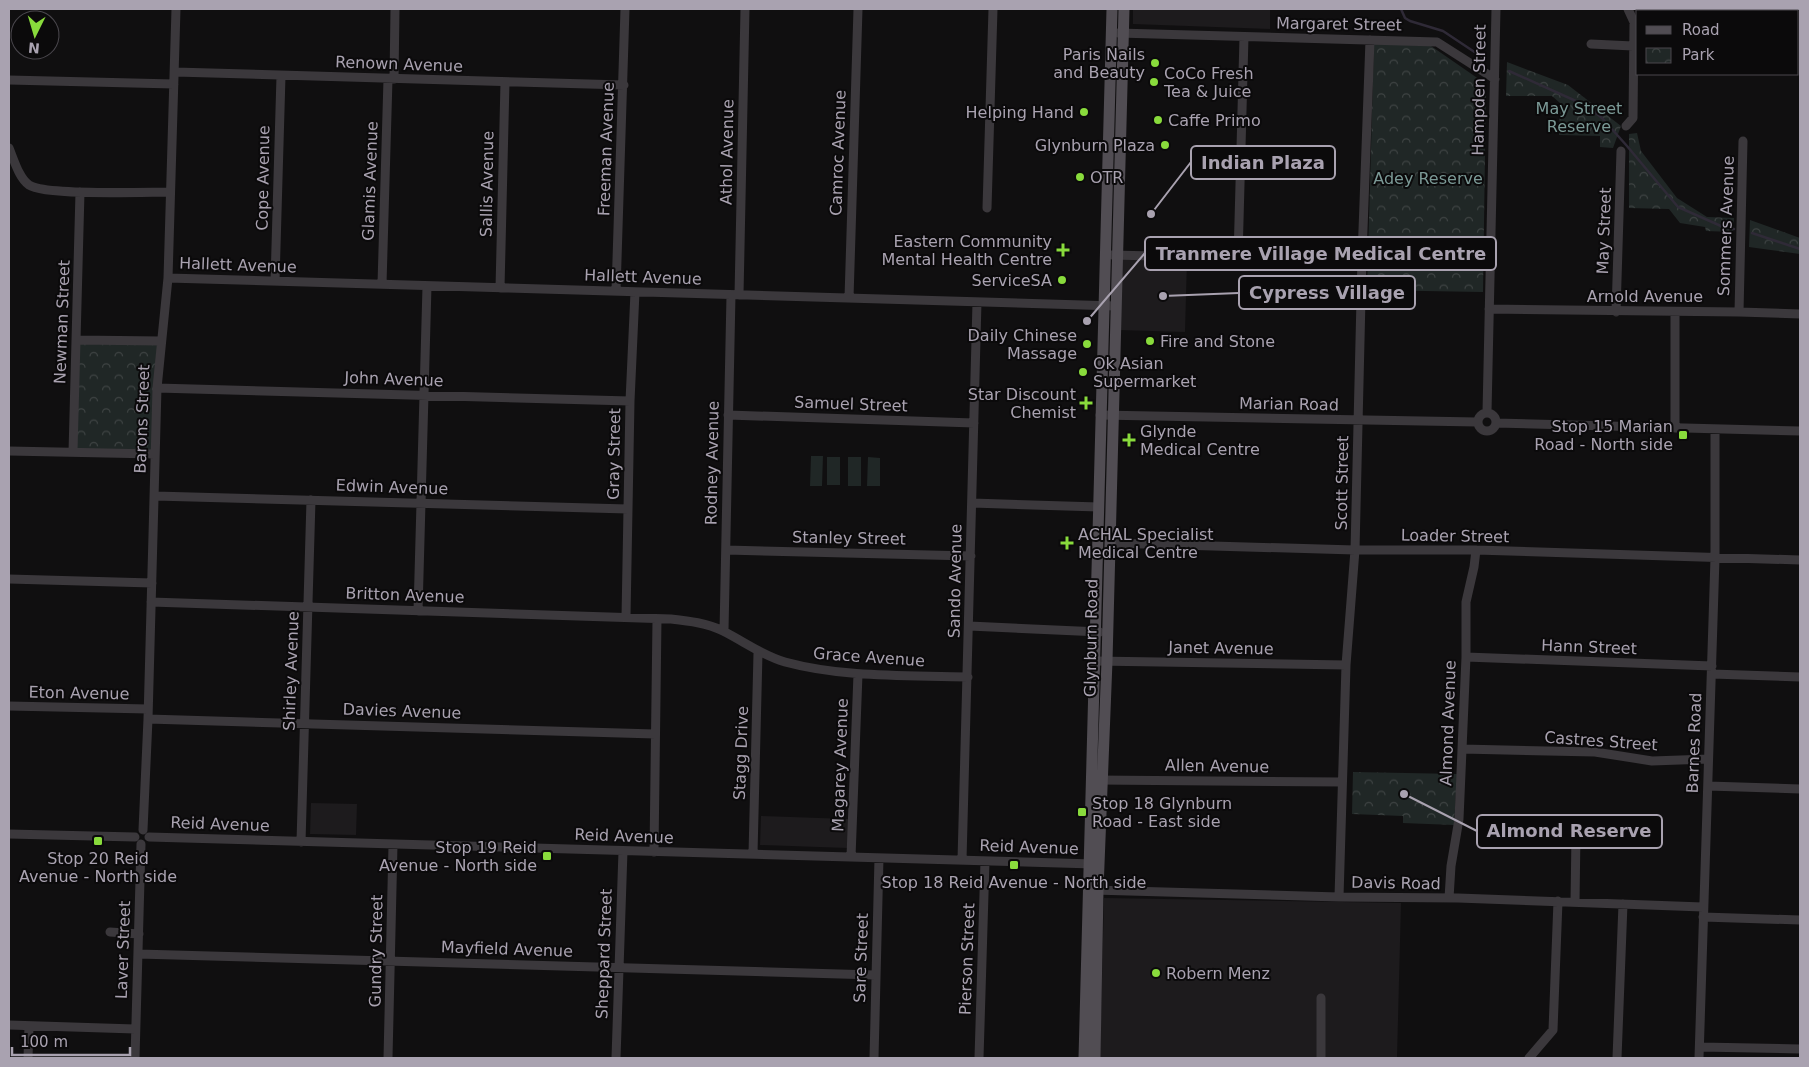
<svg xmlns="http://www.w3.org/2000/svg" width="1809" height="1067" font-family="'DejaVu Sans',sans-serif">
<defs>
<pattern id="park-crowns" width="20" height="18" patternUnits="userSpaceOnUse" patternTransform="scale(1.25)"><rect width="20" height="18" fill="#202726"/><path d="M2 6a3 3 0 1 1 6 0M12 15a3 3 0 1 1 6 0" fill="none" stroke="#3e4343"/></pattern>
</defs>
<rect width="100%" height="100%" fill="#100f10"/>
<path fill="#1d1b1d" d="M1133,9H1270V29L1133,24Z
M1120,258L1187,260L1185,332L1118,330Z
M311,803L357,804L356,835L310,834Z
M761,816L848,819V848L760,845Z
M1104,898L1401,903L1397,1058H1100Z"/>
<path fill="#202726" d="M811,456H823L822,486H810Z
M827,457H840V485H827Z
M848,457H861V486H848Z
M868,457L880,458V486H867Z"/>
<path fill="url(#park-crowns)" d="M1374,43L1431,46L1486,84L1483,292L1367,290Z
M1507,62L1568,85L1621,126L1613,148L1600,147V136L1559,135L1560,103L1552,96H1506Z
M1637,133L1641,151L1677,198L1707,217L1734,218L1733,232L1706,231L1705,227L1680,223L1669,209L1629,208V134Z
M1750,220L1800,238V254L1749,247Z
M77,340L161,341L155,454L73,452Z
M1353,772L1457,774L1454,825L1403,823V816L1352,814Z"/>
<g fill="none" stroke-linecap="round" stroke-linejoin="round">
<path stroke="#2f2a37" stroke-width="2.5" d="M1401,9L1405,18L1410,21L1443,31L1482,57
M1509,71L1587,106L1602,118L1627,146L1678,207L1721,226L1734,229
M1752,233L1800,249"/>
<path stroke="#3b383c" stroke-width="9" d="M1118,33L1437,42L1495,79
M1591,44L1633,46
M175,72L624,85
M394,79L395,9
M9,80L174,84
M1626,126L1633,118L1634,22L1628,9
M9,148C14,160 19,178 29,185C45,196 146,192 170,192
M987,208L993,9
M1112,255L1238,258L1362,257
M1238,258L1244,37
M168,278L1116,306
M275,281L281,76
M382,284L388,79
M500,288L505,82
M616,291L625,9
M739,295L745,9
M849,298L858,9
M1489,309L1739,312L1800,314
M1616,312L1621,151
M1739,312L1743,141
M77,340L161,341
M157,388L630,401
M1487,412L1496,9
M1478 422a9 9 0 1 1 18 0a9 9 0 1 1-18 0Z
M728,415L974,423
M1100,415L1477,422
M1496,423L1800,431
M1675,428V312
M9,451L155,454
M73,452L80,192
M155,496L628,509
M972,503L1099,507
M1110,543L1355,550H1476L1800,560
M726,550L971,556
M9,579L152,583
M151,602L671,619C689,621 707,623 723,631C745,642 761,655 785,662C844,678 907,675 968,677
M418,611L427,286
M626,617L630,401L635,292
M969,626L1100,632
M724,631L731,295
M1466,657L1712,666
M1095,661L1346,665
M1712,674L1800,677
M9,706L148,709
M148,719L655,734
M1462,749L1595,752L1652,761L1708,759
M1097,780L1342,782
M1708,786L1800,789
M143,830L148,719L157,388L168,278L176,9
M9,834L135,837
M149,837L1094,864
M301,842L311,500
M654,852L657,619
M753,854L758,653
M851,857L858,674
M962,860L977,302
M1093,890L1339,897L1458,898L1703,907
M1339,897L1346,665L1355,550L1362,257L1370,40
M1449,898L1451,866L1459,819L1466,657V602L1474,567L1476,550
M1575,902L1576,834
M1703,917L1800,920
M110,932L139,934
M138,954L875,975
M9,1025L135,1029
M1700,1047L1800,1049
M28,1058L29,1026
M135,1058L141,844
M388,1058L393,845
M616,1058L623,851
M874,1058L879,858
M979,1058L985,861
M1321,1058V998
M1529,1058L1553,1030L1558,901
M1617,1058L1623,904
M1699,1058L1715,558V429"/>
<path stroke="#514d53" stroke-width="11" d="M1084,1058L1112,9
M1095,1058L1098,890L1107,661L1124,9"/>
</g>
<g fill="#89db3c" stroke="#0b0a0b" stroke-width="2">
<circle cx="1155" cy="63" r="5"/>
<circle cx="1154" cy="82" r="5"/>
<circle cx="1084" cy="112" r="5"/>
<circle cx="1158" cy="120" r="5"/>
<circle cx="1165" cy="145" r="5"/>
<circle cx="1080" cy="177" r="5"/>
<path d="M1060.5 242.5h5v5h5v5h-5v5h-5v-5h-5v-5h5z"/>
<circle cx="1062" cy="280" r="5"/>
<circle cx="1150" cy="341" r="5"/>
<circle cx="1087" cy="344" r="5"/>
<circle cx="1083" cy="372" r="5"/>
<path d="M1083.5 395.5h5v5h5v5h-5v5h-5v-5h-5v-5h5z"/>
<rect x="1678" y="430" width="10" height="10" rx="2.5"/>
<path d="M1126.5 432.5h5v5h5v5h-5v5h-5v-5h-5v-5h5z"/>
<path d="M1064.5 535.5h5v5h5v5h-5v5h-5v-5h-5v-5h5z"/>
<rect x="1077" y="807" width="10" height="10" rx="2.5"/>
<rect x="93" y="836" width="10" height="10" rx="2.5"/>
<rect x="542" y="851" width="10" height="10" rx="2.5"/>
<rect x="1009" y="860" width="10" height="10" rx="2.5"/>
<circle cx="1156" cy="973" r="5"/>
</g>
<g text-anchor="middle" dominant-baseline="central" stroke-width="4" stroke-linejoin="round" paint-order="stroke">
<g font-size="16" fill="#a9a2b0" stroke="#0b0a0b">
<text transform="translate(1339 24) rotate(1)">Margaret Street</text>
<text transform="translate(399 64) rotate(2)">Renown Avenue</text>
<text transform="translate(1479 90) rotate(-89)">Hampden Street</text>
<text transform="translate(606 149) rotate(-88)">Freeman Avenue</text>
<text transform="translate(727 152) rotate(-89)">Athol Avenue</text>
<text transform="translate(838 153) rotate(-88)">Camroc Avenue</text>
<text transform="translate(263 178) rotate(-89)">Cope Avenue</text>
<text transform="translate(370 181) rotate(-88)">Glamis Avenue</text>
<text transform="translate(487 184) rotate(-89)">Sallis Avenue</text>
<text transform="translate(1726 226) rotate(-88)">Sommers Avenue</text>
<text transform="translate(1604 231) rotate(-88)">May Street</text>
<text transform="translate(238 265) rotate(2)">Hallett Avenue</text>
<text transform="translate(643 277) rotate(2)">Hallett Avenue</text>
<text x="1645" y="296">Arnold Avenue</text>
<text transform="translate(62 322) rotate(-88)">Newman Street</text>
<text transform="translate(394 379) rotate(2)">John Avenue</text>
<text transform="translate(851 404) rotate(2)">Samuel Street</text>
<text transform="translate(1289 404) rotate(1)">Marian Road</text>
<text transform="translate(142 419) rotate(-88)">Barons Street</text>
<text transform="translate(614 454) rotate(-89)">Gray Street</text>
<text transform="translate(712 463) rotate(-89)">Rodney Avenue</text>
<text transform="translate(1342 483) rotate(-89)">Scott Street</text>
<text transform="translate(392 487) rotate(2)">Edwin Avenue</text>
<text transform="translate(1455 536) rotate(1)">Loader Street</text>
<text transform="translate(849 538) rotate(1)">Stanley Street</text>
<text transform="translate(955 581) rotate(-89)">Sando Avenue</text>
<text transform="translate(405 595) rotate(2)">Britton Avenue</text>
<text transform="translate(1091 638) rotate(-89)">Glynburn Road</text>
<text transform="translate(1589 647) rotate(2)">Hann Street</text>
<text transform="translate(1221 648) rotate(1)">Janet Avenue</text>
<text transform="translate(869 657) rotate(4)">Grace Avenue</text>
<text transform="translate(291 671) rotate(-88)">Shirley Avenue</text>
<text transform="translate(79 693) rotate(1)">Eton Avenue</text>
<text transform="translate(402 711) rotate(2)">Davies Avenue</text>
<text transform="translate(1448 723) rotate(-88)">Almond Avenue</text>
<text transform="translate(1601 741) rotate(4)">Castres Street</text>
<text transform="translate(1694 743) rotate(-88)">Barnes Road</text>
<text transform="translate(741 753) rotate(-88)">Stagg Drive</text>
<text transform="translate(840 765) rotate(-88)">Magarey Avenue</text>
<text transform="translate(1217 766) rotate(1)">Allen Avenue</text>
<text transform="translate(220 824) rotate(2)">Reid Avenue</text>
<text transform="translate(624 836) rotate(2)">Reid Avenue</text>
<text transform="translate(1029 847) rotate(2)">Reid Avenue</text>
<text transform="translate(1396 883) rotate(1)">Davis Road</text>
<text transform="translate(507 949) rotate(2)">Mayfield Avenue</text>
<text transform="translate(123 950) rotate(-88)">Laver Street</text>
<text transform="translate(376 951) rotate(-89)">Gundry Street</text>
<text transform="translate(604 954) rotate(-88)">Sheppard Street</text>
<text transform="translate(861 958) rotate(-88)">Sare Street</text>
<text transform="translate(967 959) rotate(-88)">Pierson Street</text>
</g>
<g font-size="16" fill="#a9a2b0" stroke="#0b0a0b" text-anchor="end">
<text x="1145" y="54">Paris Nails<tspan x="1145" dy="18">and Beauty</tspan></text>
<text x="1164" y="73" text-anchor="start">CoCo Fresh<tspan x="1164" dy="18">Tea &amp; Juice</tspan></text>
<text x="1074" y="112">Helping Hand</text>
<text x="1168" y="120" text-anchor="start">Caffe Primo</text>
<text x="1155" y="145">Glynburn Plaza</text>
<text x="1090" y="177" text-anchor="start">OTR</text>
<text x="1052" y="241">Eastern Community<tspan x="1052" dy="18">Mental Health Centre</tspan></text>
<text x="1052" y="280">ServiceSA</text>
<text x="1077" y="335">Daily Chinese<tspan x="1077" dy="18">Massage</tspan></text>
<text x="1160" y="341" text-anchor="start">Fire and Stone</text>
<text x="1093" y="363" text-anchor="start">Ok Asian<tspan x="1093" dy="18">Supermarket</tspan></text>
<text x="1076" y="394">Star Discount<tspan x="1076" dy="18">Chemist</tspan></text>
<text x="1673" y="426">Stop 15 Marian<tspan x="1673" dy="18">Road - North side</tspan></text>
<text x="1140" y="431" text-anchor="start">Glynde<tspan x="1140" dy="18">Medical Centre</tspan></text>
<text x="1078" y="534" text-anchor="start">ACHAL Specialist<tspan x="1078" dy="18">Medical Centre</tspan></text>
<text x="1092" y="803" text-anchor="start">Stop 18 Glynburn<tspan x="1092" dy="18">Road - East side</tspan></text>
<text x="537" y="847">Stop 19 Reid<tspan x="537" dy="18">Avenue - North side</tspan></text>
<text x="98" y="858" text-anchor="middle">Stop 20 Reid<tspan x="98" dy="18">Avenue - North side</tspan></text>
<text x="1014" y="882" text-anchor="middle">Stop 18 Reid Avenue - North side</text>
<text x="1166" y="973" text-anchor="start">Robern Menz</text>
</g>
<g font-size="16" fill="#7b9996" stroke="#0b0a0b">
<text x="1579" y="108">May Street<tspan x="1579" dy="18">Reserve</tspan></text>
<text x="1428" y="178">Adey Reserve</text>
</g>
</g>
<path fill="none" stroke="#a9a2b0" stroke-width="2" d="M1151 214L1191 162M1087 321L1145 253M1163 296L1239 293M1404 794L1477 831"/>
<g fill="#a9a2b0" stroke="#0b0a0b" stroke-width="2">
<circle cx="1151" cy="214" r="5"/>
<circle cx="1087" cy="321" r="5"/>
<circle cx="1163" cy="296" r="5"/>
<circle cx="1404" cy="794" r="5"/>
</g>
<g fill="#0b0a0b" stroke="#a9a2b0" stroke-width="2">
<rect x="1191" y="146" width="144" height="33" rx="5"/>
<rect x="1145" y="237" width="351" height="33" rx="5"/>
<rect x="1239" y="276" width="176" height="33" rx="5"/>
<rect x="1477" y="815" width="185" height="33" rx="5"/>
</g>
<g font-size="18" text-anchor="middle" font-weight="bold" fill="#a9a2b0">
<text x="1263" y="169">Indian Plaza</text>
<text x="1321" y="260">Tranmere Village Medical Centre</text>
<text x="1327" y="299">Cypress Village</text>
<text x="1569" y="837">Almond Reserve</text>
</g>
<rect width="1809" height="1067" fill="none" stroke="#a9a2b0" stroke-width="20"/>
<rect x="1636" y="10" width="162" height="65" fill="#0b0a0b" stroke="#4a474d"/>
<rect x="1646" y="26" width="25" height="8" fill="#514d53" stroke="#4a474d"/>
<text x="1682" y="35" font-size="15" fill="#a9a2b0">Road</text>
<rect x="1646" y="48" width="25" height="15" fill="url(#park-crowns)" stroke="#4a474d"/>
<text x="1682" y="60" font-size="15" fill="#a9a2b0">Park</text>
<g transform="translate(35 35) rotate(185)"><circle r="24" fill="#0b0a0b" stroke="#4a474d"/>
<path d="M0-4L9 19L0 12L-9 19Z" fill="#89db3c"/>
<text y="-8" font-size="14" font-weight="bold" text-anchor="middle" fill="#a9a2b0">N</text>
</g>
<path d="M12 1047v8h118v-8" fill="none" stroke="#a9a2b0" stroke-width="2.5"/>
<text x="20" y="1047" font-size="15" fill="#a9a2b0" stroke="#0b0a0b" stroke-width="4" paint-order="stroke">100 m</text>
</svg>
